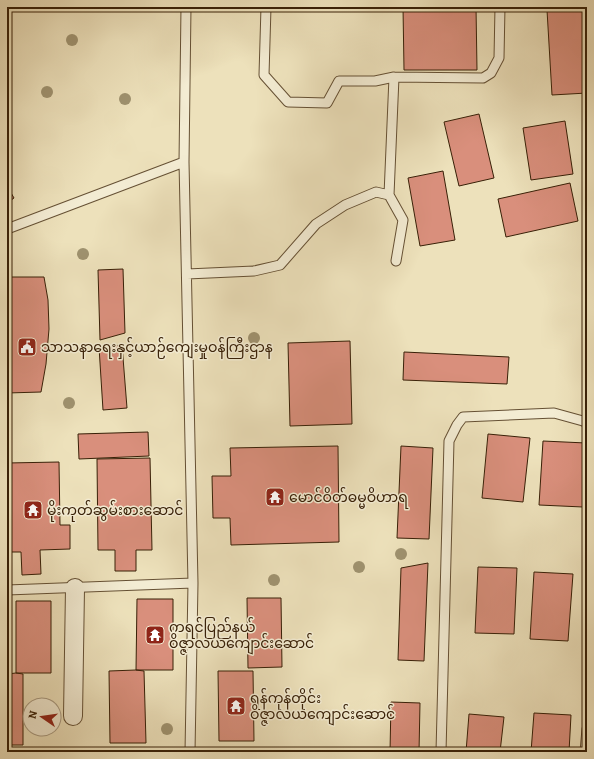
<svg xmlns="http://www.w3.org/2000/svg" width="594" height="759" font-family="Alegreya,'Noto Sans Myanmar',serif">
<rect width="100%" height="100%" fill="#ede1bb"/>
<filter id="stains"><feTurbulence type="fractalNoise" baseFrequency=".005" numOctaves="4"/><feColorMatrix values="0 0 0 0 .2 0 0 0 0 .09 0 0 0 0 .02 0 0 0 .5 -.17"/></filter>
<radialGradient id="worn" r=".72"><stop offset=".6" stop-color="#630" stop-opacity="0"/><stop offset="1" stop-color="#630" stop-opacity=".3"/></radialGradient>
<path fill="#d98f7c" stroke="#382007" d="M403,7H476L477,70H404Z
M587,8V93L552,95L547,10Z
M479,114L494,178L459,186L444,122Z
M565,121L573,174L531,180L523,128Z
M443,171L455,240L420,246L408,178Z
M570,183L578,221L506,237L498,199Z
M7,186L14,198L7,203Z
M123,269L125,333L100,340L98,270Z
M7,277H44L48,300L49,329L46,364L41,392L7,393Z
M350,341L352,424L290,426L288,343Z
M122,345L127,408L103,410L99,347Z
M404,352L509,357L507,384L403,380Z
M148,432L149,456L79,459L78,434Z
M488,434L530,438L523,502L482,498Z
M543,441L586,443L583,507L539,505Z
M338,446L339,542L231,545L230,518H213L212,476H231L230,448Z
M401,446L433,448L429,539L397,538Z
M150,458L152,550H136V571H115V550H98L97,459Z
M59,462L60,525H70V549L40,550L41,574L22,575L21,552H7V463Z
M428,563L424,661L398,660L401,568Z
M478,567L517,568L514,634L475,633Z
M534,572L573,574L568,641L530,639Z
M247,598H281L282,667L248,668Z
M137,599H173V670H136Z
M16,601H51V673H16Z
M136,670L144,671L146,743H110L109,671Z
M218,671H253L254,741H219Z
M16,673L23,674V745H7V674Z
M391,702L420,703L419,752H390Z
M534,713L571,715L569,752H531Z
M469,714L504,717L500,752H466Z"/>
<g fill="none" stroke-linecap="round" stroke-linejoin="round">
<defs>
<path id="lane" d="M186,7L184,162L193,583L190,752
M266,7L264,75L288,102L327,103L339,81H375L394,77L483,78L491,73L499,58L500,7
M389,195L394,77
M7,229L184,162
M187,274L254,271L280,265L316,224L345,205L376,192L389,195L403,220L396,261
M7,590L193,583
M441,752L449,441L457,425L463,417L554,413L583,421L587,423
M585,752L587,729"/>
<path id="street" d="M73,716L75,588"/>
</defs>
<use href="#lane" stroke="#655034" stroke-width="11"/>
<use href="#street" stroke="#655034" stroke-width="20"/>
<use href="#lane" stroke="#f3ecd3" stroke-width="9"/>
<use href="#street" stroke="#f3ecd3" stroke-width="18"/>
</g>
<g fill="#9f926f">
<circle cx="72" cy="40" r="6"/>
<circle cx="47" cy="92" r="6"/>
<circle cx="125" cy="99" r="6"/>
<circle cx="83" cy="254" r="6"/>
<circle cx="254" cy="338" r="6"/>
<circle cx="69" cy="403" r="6"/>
<circle cx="401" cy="554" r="6"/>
<circle cx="359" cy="567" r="6"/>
<circle cx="274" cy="580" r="6"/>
<circle cx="167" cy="729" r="6"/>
</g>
<defs>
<symbol id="civic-square" viewBox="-11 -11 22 22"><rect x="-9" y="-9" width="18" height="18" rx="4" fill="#8f2418" stroke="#f3ecd3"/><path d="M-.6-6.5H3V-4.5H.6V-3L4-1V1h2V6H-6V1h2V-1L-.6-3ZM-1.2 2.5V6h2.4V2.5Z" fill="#fff"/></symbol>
<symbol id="temple-square" viewBox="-11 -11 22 22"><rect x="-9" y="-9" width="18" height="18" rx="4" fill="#8f2418" stroke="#f3ecd3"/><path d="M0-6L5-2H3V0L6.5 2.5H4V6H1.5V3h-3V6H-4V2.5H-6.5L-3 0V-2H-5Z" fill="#fff"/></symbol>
</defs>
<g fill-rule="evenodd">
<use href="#civic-square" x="16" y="336" width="22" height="22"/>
<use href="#temple-square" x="264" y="486" width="22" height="22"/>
<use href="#temple-square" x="22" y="499" width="22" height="22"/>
<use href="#temple-square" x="144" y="624" width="22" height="22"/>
<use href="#temple-square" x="225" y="695" width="22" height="22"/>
</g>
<g text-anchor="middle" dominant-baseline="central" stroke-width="3" stroke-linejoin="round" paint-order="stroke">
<g font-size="14" fill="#382007" stroke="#f3ecd3" text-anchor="start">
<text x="41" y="347">သာသနာရေးနှင့်ယာဉ်ကျေးမှုဝန်ကြီးဌာန</text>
<text x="289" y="497">မောင်ဝိတ်ဓမ္မဝိဟာရ</text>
<text x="47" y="510">မိုးကုတ်ဆွမ်းစားဆောင်</text>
<text x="169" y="627">ကရင်ပြည်နယ်<tspan x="169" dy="16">ဝိဇ္ဇာလယကျောင်းဆောင်</tspan></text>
<text x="250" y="698">ရန်ကုန်တိုင်း<tspan x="250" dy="16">ဝိဇ္ဇာလယကျောင်းဆောင်</tspan></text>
</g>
</g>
<rect width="594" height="759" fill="none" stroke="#ede1bb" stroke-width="24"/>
<rect x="8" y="8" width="578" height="743" fill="none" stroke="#382007" stroke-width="2"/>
<rect x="12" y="12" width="570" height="735" fill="none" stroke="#382007"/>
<g transform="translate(42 717) rotate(283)"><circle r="19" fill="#f3ecd3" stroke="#a89a81"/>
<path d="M0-3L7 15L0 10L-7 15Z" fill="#8f2418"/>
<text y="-6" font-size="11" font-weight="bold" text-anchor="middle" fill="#382007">N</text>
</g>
<rect width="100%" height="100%" filter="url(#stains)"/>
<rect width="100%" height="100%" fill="url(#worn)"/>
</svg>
